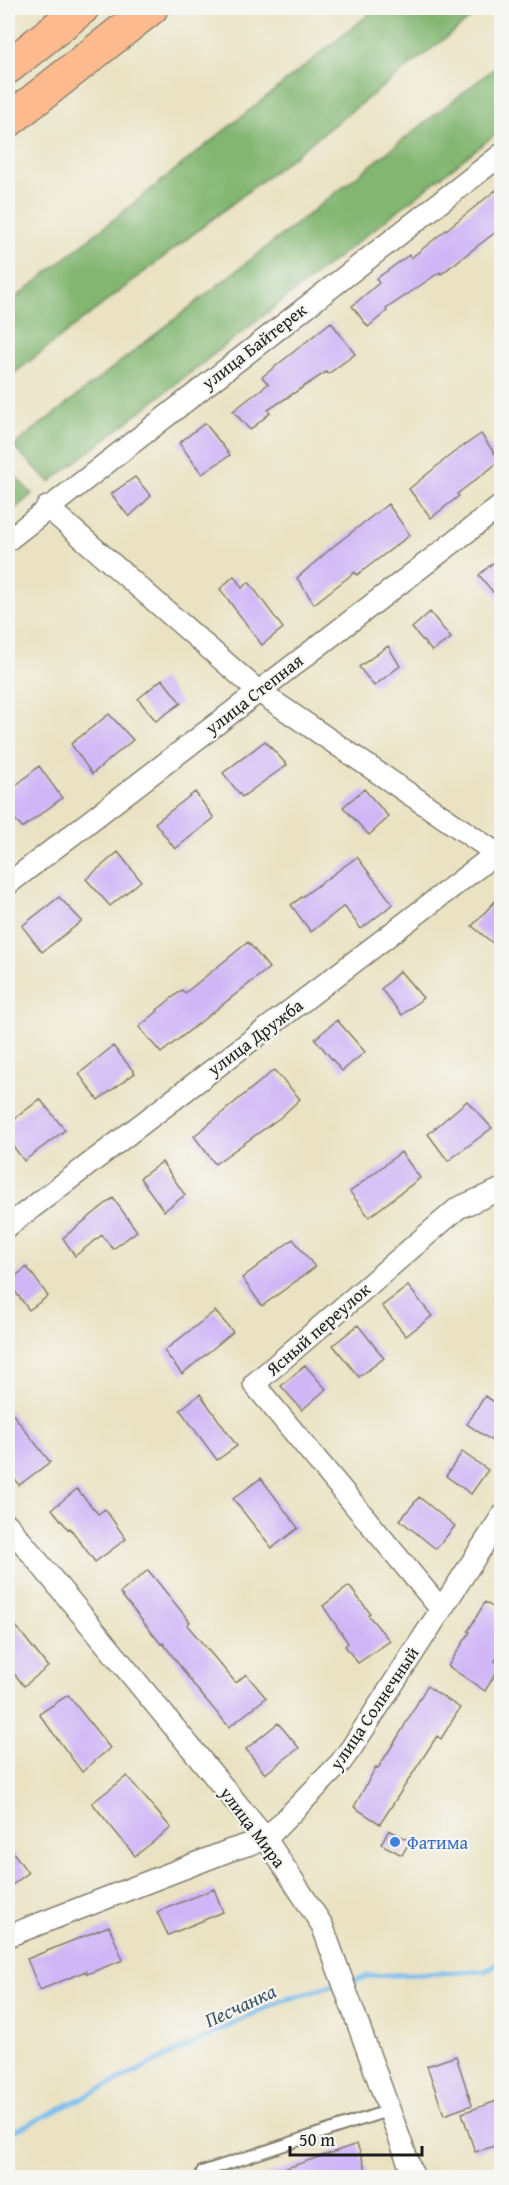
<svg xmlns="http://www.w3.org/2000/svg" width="509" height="2185" font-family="'Gentium Book Plus',serif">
<rect width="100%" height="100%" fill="#f6f6f2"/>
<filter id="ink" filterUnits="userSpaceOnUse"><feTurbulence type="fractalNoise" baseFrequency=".0167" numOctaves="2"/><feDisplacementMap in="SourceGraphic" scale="12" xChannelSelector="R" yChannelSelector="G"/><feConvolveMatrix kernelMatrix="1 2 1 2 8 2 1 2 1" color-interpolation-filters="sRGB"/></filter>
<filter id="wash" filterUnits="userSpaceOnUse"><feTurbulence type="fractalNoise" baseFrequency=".008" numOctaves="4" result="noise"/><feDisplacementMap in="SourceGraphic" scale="24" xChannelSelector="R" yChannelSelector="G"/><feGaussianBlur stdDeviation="1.35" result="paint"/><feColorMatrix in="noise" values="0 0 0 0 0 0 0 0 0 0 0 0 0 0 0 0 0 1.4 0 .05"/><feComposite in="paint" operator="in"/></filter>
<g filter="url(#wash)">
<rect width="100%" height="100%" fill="#eae2c2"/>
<path fill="#82b671" stroke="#4f6946" stroke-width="1.5" d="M377,8H484L8,378V304Z
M501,63V130L50,482L13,446Z
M8,469L32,494L8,515Z"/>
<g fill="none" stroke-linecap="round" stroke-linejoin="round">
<path stroke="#78bdef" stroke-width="5" d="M348,1982L369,1976L485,1971L502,1962
M8,2134L280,2001L339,1984"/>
</g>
<g id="blocks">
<path fill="#d0b6f6" d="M496,190L501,197V228L441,274L440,272L386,309L387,311L368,327L352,306L379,283L376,279L409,255L411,258Z
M331,322L355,354L328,374L326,372L268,410L270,413L250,430L233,411L268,384L262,377Z
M205,423L230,455L202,474L179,443Z
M481,434L500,461L457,494L459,496L431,518L409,489L453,453Z
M135,477L151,496L129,517L111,494Z
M388,504L410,535L357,575L355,572L314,604L297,578L335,545Z
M501,556V602L479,575Z
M234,576L242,588L249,582L283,628L262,645L220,589Z
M430,612L451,638L432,651L412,628Z
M388,646L400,666L374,686L359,667Z
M162,679L181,703L156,721L138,699Z
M109,714L133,740L92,774L71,744Z
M265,741L287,765L242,797L223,773Z
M39,766L62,798L22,828L8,811V792Z
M364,789L389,817L369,835L343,807Z
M195,792L214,818L175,849L155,823Z
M118,852L141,881L110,906L86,879Z
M357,857L393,904L361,929L344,906L311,932L291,905Z
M501,895V950L472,926Z
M59,897L82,921L42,952L22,926Z
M248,942L269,968L161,1053L139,1027L158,1011L157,1010L182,990L185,993Z
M400,971L423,998L402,1015L381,989Z
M337,1020L365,1052L342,1071L315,1039Z
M113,1046L135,1073L98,1100L79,1074Z
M274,1070L300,1099L281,1117L215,1164L194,1136Z
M40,1099L65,1130L24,1161L8,1139V1124Z
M467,1101L492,1128L448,1161L428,1134Z
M401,1152L420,1178L369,1217L350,1192Z
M162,1162L185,1195L164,1211L140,1178Z
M113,1198L137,1231L113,1249L102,1235L75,1256L63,1238Z
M293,1239L315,1267L262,1306L242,1278Z
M27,1267L48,1296L29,1310L8,1282Z
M408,1286L432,1316L406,1336L382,1306Z
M215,1311L233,1332L182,1374L164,1351Z
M358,1325L384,1358L359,1377L333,1345Z
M305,1365L326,1389L302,1410L281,1386Z
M200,1394L237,1446L217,1460L180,1410Z
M485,1396L501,1406V1447L467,1424Z
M8,1408L50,1462L19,1485L8,1470Z
M462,1452L488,1470L471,1494L446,1476Z
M261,1478L298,1528L272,1548L233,1499Z
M77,1489L98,1514L105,1509L126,1539L95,1562L70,1528L68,1529L52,1509Z
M419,1497L455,1526L436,1549L400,1520Z
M148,1570L190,1622L187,1625L236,1683L246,1674L266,1698L229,1727L196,1688L163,1643L161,1644L120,1593Z
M349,1586L370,1613L368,1615L390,1641L358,1663L345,1646L348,1643L323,1606Z
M485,1602L501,1613V1651L495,1661L501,1665L485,1691L448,1666L470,1632L468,1631Z
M8,1616L48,1667L24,1686L8,1666Z
M427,1686L460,1708L441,1739L437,1736L380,1824L354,1807L376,1767L378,1768L399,1735Z
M68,1695L110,1748L82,1772L39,1714Z
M278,1723L299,1748L265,1774L246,1749Z
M127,1776L171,1828L135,1856L92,1803Z
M389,1830L410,1841L402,1855L381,1844Z
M8,1845L28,1873L8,1888Z
M214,1889L223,1912L168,1935L157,1912Z
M109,1926L123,1960L87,1974L86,1971L40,1990L27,1959Z
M456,2056L472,2105L444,2115L427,2066Z
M497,2101L501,2116V2144L475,2152L462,2113Z
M357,2144L369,2178H266V2175Z"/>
</g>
</g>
<g filter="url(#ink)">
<use href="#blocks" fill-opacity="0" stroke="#837f6f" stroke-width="1.5"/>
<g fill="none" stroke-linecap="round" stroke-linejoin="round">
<defs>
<path id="lane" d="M203,2178L202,2172L390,2110"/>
<path id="street" d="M47,507L258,691L502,857
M8,540L502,154
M8,884L502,505
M8,1226L502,849
M8,1525L266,1839L322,1925L414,2178
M440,1608L254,1384L458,1208L502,1189
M8,1936L228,1851L266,1839L341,1762L352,1747L502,1516"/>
<path id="primary" d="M8,67L82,8
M8,121L151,8"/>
</defs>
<use href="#lane" stroke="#837f6f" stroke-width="14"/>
<use href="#street" stroke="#837f6f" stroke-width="24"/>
<use href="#primary" stroke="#837f6f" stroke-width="36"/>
<use href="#lane" stroke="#fff" stroke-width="10"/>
<use href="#street" stroke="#fff" stroke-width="21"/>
<use href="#primary" stroke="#fcba8e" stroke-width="33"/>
</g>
</g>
<circle fill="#3f7fe0" stroke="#f6f6f2" stroke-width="2" cx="395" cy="1842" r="6"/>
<g text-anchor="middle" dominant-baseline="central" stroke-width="4.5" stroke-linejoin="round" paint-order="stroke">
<g font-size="18" fill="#1c1c1c" stroke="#f6f6f2">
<text transform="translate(254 346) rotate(-38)">улица Байтерек</text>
<text transform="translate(254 694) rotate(-38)">улица Степная</text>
<text transform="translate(255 1037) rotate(-37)">улица Дружба</text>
<text transform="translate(318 1329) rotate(-41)">Ясный переулок</text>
<text transform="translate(374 1708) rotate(-56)">улица Солнечный</text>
<text transform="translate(253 1827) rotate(53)">улица Мира</text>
</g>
<g font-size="18" fill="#366cbe" stroke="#f6f6f2" text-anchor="start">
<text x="407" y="1842">Фатима</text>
</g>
<g font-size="20" font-style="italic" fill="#3c5466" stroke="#f6f6f2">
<text transform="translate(240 2005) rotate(-25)">Песчанка</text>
</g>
</g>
<rect width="509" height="2185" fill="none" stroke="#f6f6f2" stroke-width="30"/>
<path d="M290 2146v9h132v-9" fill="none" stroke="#1c1c1c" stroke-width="3"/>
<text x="299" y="2146" font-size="18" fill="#1c1c1c" stroke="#f6f6f2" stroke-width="4.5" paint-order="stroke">50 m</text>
</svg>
